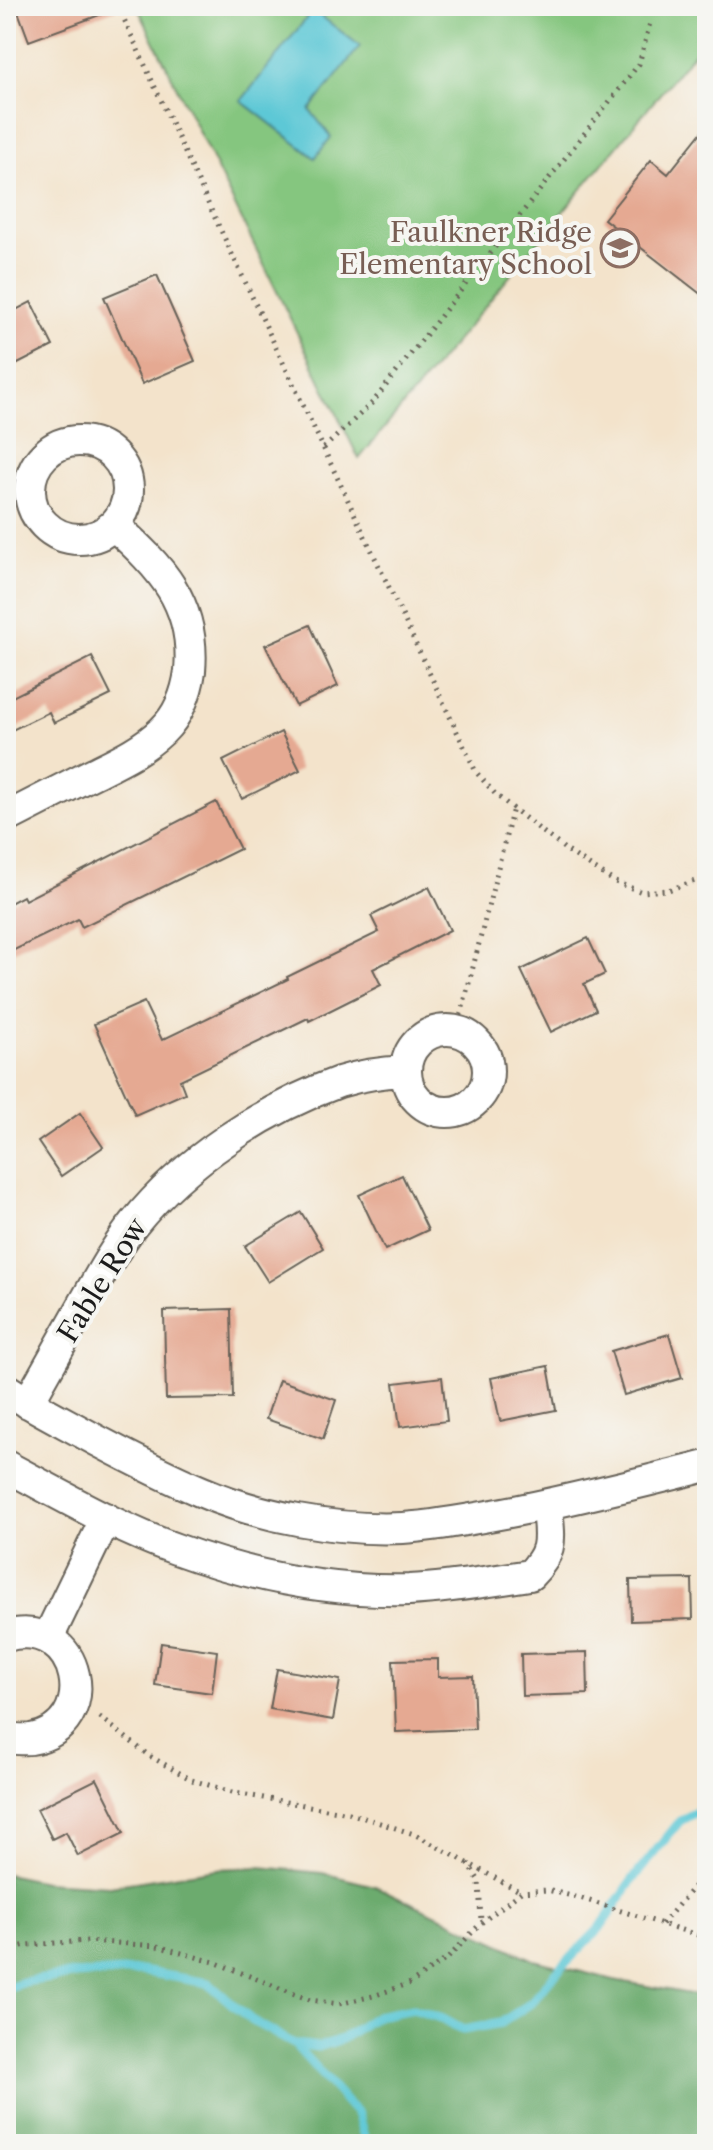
<svg xmlns="http://www.w3.org/2000/svg" width="713" height="2150" font-family="'Libre Caslon Text',serif">
<rect width="100%" height="100%" fill="#f6f6f2"/>
<filter id="ink" filterUnits="userSpaceOnUse"><feTurbulence type="fractalNoise" baseFrequency=".0125" numOctaves="2"/><feDisplacementMap in="SourceGraphic" scale="16" xChannelSelector="R" yChannelSelector="G"/><feConvolveMatrix kernelMatrix="1 2 1 2 8 2 1 2 1" color-interpolation-filters="sRGB"/></filter>
<filter id="wash" filterUnits="userSpaceOnUse"><feTurbulence type="fractalNoise" baseFrequency=".006" numOctaves="4" result="noise"/><feDisplacementMap in="SourceGraphic" scale="32" xChannelSelector="R" yChannelSelector="G"/><feGaussianBlur stdDeviation="1.8" result="paint"/><feColorMatrix in="noise" values="0 0 0 0 0 0 0 0 0 0 0 0 0 0 0 0 0 1.4 0 .05"/><feComposite in="paint" operator="in"/></filter>
<g filter="url(#wash)">
<rect width="100%" height="100%" fill="#f3e3cb"/>
<path fill="#85c67f" stroke="#50714e" stroke-width="2" d="M137,6H707V37L359,459Z"/>
<path fill="#6cab6e" stroke="#446445" stroke-width="2" d="M260,1867L322,1873L375,1886L534,1960L614,1980L707,1997V2144H6V1874L44,1882L110,1886L217,1869Z"/>
<path fill="#5dc8d6" stroke="#3c7279" stroke-width="2" d="M313,10L360,46L310,110L331,137L315,158L241,101Z"/>
<g fill="none" stroke-linecap="round" stroke-linejoin="round">
<path stroke="#5dc8d6" stroke-width="9" d="M6,1989L23,1982L71,1975L141,1971L208,1983L251,2020L294,2044L318,2047L342,2039L376,2016L413,2009L443,2019L463,2030L501,2023L531,2003L552,1977L600,1928L633,1879L680,1821L707,1806
M295,2045L358,2115L366,2144"/>
</g>
<g id="blocks">
<path fill="#e5a992" d="M16,6H115L116,9L29,41Z
M707,125V299L604,219L651,160L668,174Z
M157,275L195,361L142,384L104,297Z
M31,302L53,346L6,370V315Z
M310,625L338,686L296,706L265,645Z
M92,657L111,695L54,723L49,712L6,733V700Z
M281,732L300,770L242,799L223,761Z
M216,802L240,849L82,927L78,919L6,954V905L23,896L25,900Z
M429,887L450,930L373,969L381,985L309,1021L308,1018L180,1080L185,1093L135,1115L94,1024L144,1002L162,1040L288,979L287,977L379,932L371,916Z
M588,938L605,974L584,984L596,1010L551,1032L521,970Z
M80,1113L103,1147L61,1176L38,1142Z
M402,1175L428,1230L385,1250L359,1195Z
M301,1212L323,1248L268,1282L245,1246Z
M231,1309L233,1398L166,1399L164,1311Z
M669,1334L682,1378L624,1395L611,1351Z
M548,1366L556,1410L500,1421L491,1378Z
M442,1377L447,1421L400,1427L394,1383Z
M279,1380L336,1400L323,1439L266,1419Z
M692,1579L693,1619L631,1621L630,1580Z
M161,1643L217,1651L212,1693L155,1685Z
M587,1652L588,1694L522,1696L521,1654Z
M438,1659V1677L473,1676L475,1729L396,1732L393,1660Z
M277,1669L340,1680L333,1720L270,1709Z
M97,1779L124,1833L78,1856L66,1832L52,1839L37,1809Z"/>
</g>
</g>
<g filter="url(#ink)">
<use href="#blocks" fill-opacity="0" stroke="#676259" stroke-width="2"/>
<g fill="none" stroke-linecap="round" stroke-linejoin="round">
<defs>
<path id="street" d="M30 490a49 49 0 1 1 98 0a49 49 0 1 1-98 0Z
M6,818C35,803 64,788 94,773C118,761 142,750 162,731C178,716 187,693 190,671C196,603 161,568 114,525
M406 1071a41 41 0 1 1 82 0a41 41 0 1 1-82 0Z
M6,1389C35,1408 66,1423 96,1440C130,1458 165,1476 200,1491C260,1517 338,1531 403,1528C435,1526 467,1520 499,1514C569,1501 638,1483 707,1466
M28,1403C46,1371 64,1339 82,1307C98,1279 114,1249 134,1224C184,1161 264,1109 339,1082C361,1075 383,1072 405,1071
M6,1466C61,1495 117,1528 176,1549C250,1576 330,1592 409,1590C450,1588 490,1581 530,1575C555,1550 549,1538 547,1505
M6,1636C82,1615 103,1727 31,1739C23,1740 14,1739 6,1738
M48,1638L106,1518"/>
</defs>
<use href="#street" stroke="#676259" stroke-width="34"/>
<path stroke="#676259" stroke-width="5" stroke-dasharray="2 6" stroke-linecap="butt" d="M118,6L207,201L476,772L496,795L566,850L615,882L642,892L668,890L698,880H707
M324,448L373,402L639,64L650,23
M455,1030L462,1011L513,808
M100,1717L148,1755L192,1780L235,1793L349,1813L414,1834L521,1892
M468,1863L479,1881L481,1922
M662,1924L707,1871
M6,1950L26,1945L88,1941L157,1946L214,1962L310,2000L339,2004L373,1996L411,1983L448,1958L481,1923L521,1892L547,1890L580,1898L707,1938"/>
<use href="#street" stroke="#fff" stroke-width="30"/>
</g>
</g>
<defs>
<symbol id="school-ring" viewBox="-11 -11 22 22"><circle r="9.5" fill="#f6f6f2" stroke="#8d6e63" stroke-width="1.5"/><path d="M0-5L7-2L0 1L-7-2ZM-4 1L0 2.5L4 1V4Q0 6-4 4Z" fill="#8d6e63"/></symbol>
</defs>
<g fill-rule="evenodd">
<use href="#school-ring" x="598" y="226" width="44" height="44"/>
</g>
<g text-anchor="middle" dominant-baseline="central" stroke-width="8" stroke-linejoin="round" paint-order="stroke">
<g font-size="28" fill="#785e54" stroke="#f6f6f2" text-anchor="end">
<text x="592" y="232">Faulkner Ridge<tspan x="592" dy="32">Elementary School</tspan></text>
</g>
<g font-size="28" fill="#1c1c1c" stroke="#f6f6f2">
<text transform="translate(102 1280) rotate(-58)">Fable Row</text>
</g>
</g>
<rect width="713" height="2150" fill="none" stroke="#f6f6f2" stroke-width="32"/>
</svg>
